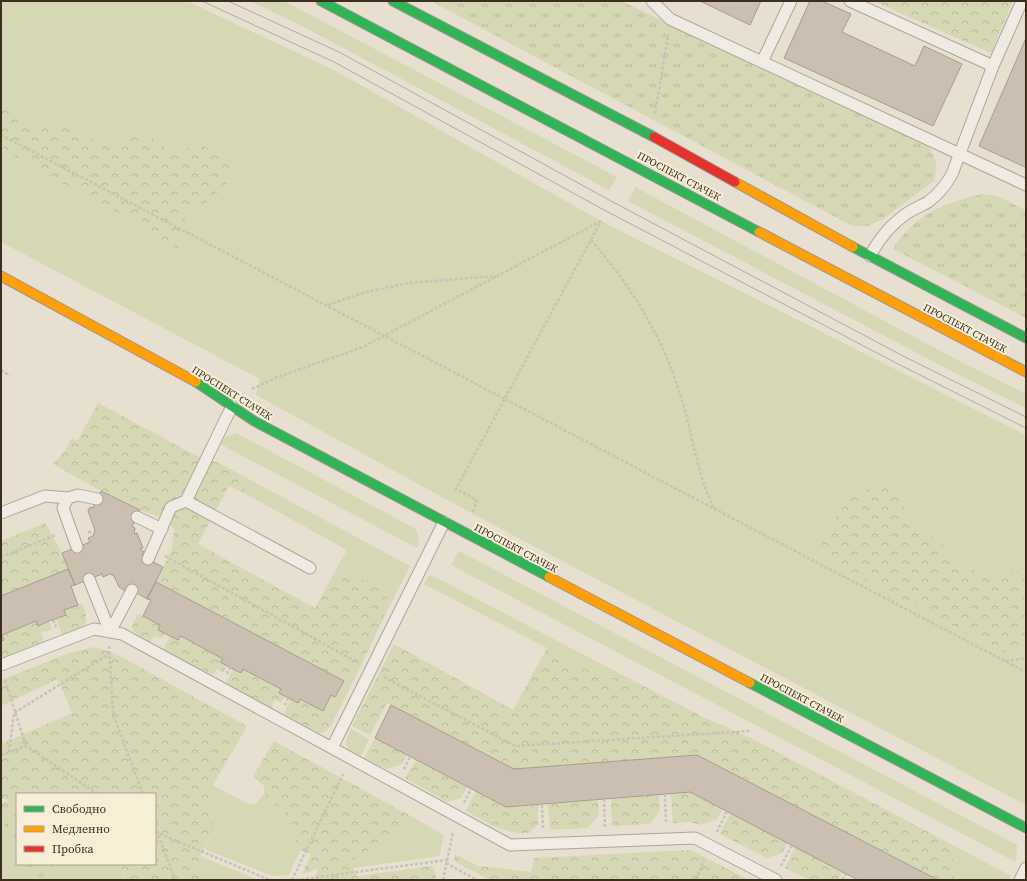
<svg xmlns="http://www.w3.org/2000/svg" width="1027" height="881" font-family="'Source Serif 4',serif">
<defs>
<pattern id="forest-crowns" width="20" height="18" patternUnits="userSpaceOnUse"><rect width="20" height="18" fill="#d6d7b3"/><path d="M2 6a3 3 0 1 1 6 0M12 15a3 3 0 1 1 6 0" fill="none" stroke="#b9b99a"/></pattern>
<pattern id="park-tufts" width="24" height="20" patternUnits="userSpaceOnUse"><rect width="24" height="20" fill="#d6d7b3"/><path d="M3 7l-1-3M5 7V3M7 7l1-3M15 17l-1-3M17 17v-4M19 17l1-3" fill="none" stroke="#b9b99a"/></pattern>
</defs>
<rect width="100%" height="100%" fill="#e7e0d1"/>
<path fill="#d6d7b3" d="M1,1H187L334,70L601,221L1026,435V571L982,574L959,563L936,537L909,526L901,494L822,549L838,565L1002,652L1026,649V805L473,514L256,395L260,379L1,242Z
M250,1H284L617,177L609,190L304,27Z
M635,187L961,362L1026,394V408L955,373L628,201Z
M236,433L416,529L419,539L417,548L220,444L226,437Z
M245,477L410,566L384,617L388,600L344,575L334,573L347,550L244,493Z
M459,551L1017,845L1016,862L451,565Z
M429,575L433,576L638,683L608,676L572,665L547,648L424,584Z
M357,674L335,717L323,711L331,695L335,697L344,681Z
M351,729L369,739L361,756C345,748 342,746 351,729Z
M213,785L250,805L255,804L264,794L291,819L292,834L300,850L289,875L272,876L205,849L215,829L209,808Z
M409,815L444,835L439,856L354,868L349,861C373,850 391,834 409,815Z
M1,816L11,840L17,838V864H121L124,878L119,880H1Z
M951,844L1011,876L1008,880H955Z
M200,856L259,880H200L196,872Z"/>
<path fill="url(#forest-crowns)" d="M873,1H1013L991,53Z
M1,109L37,124L67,121L85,137L116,146L145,132L170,152L201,145L229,159L227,183L209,200L186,215L179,249L154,236L107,206L56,181L1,148Z
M98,403L197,456L219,463L245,477L244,493L229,486L198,544L315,608L334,573L375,583L388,600L384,617L357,674L344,681L156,582L172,548L174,529L165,519L140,510L101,491L53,464L64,452L71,439L78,440Z
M878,483L901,494L909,526L936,537L959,563L982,574L1026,571V649L1002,652L838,565L822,549L823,533L849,500Z
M45,523L62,553L68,569L1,596V541Z
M82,603C92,629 84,626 62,634L56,619L66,615L64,610Z
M138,614L160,625L158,630L164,633L161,639L154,636L150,642L133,631L132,626Z
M36,621L38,626L49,621L52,629L41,633L44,641L2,658L1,641L4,640L2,635Z
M170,636L178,640L181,636L223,659L221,662L227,666L223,672L217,669L213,675L163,650Z
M394,644L513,710L547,648L572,665L608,676L638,683L701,716L749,737L951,844L955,880H938L697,755L514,769L387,703L370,735L352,726Z
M94,647L116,654L247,726L213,785L209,808L215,829C207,845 192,861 200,880H125L121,864H155V794H17V797L11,800L1,799V744L72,713L58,679L1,706V680L69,653Z
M233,669L241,673L243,669L281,689L279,693L285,696L281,703L275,700L271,708L226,683Z
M300,699L335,717C331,725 328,733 319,733L284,714L291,700L298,703Z
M375,738L407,755L400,765L386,769L364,758Z
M274,741L409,815C391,834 373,850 350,861L358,876L432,866L436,875V880H314L318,869L302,874L311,854L300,850L292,834L291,819L264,794V786L253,777Z
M416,760L467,787L461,798L447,802L405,778Z
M476,791L506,807L538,805V824L529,833C503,834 488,823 466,811Z
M690,792L723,809L717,819L701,825L690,822L673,823L671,794Z
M659,795L660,810L650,824L612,826L611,799Z
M598,800L599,815L587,828L550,830L548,804Z
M730,813L788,843L782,853L767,858L720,834Z
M795,847L843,872L838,880H809L785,868Z
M691,850L749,880H490L454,861L455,854L478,866L531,872L534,858Z"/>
<path fill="url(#park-tufts)" d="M431,1H621L926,144C937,158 938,164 934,181L883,219L868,226H852Z
M982,194L997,196L1026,210V318L893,249C915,214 944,203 982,194Z
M17,797V838L11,841L1,816V804Z
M20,864H53L59,880H27Z"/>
<path fill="#cbbfb2" stroke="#a89c90" d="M700,1H761L750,25Z
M810,1H822L851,14L842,32L915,66L924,46L962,64L933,126L784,58Z
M1026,38V165L1025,167L979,146Z
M101,491L140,510L132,527L135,528L134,534L137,533L143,548L140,549L144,552L142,556L163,567L147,599L132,590L126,588L125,591L119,587L114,576L110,574L103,577L102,574L75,585L62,553L90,542L88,538L93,536L95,530L88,511L90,507L93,508Z
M68,569L75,585L71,586L78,605L64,610L66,615L49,621L38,626L36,621L2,635L4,640L1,641V596Z
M156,582L344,681L335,697L331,695L323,711L300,699L298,703L279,693L281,689L243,669L241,673L233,669L220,662L223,659L181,636L178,640L158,630L160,625L143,616L151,600L147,599Z
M391,705L514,769L697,755L938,880H858L690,792L506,807L375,738Z"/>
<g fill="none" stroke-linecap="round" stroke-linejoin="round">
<defs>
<path id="lane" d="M652,1L670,19L1026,185
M850,1L993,66
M762,62L791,1
M870,256C879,239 890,225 906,214C913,209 921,206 928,202C939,194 946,185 952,174L993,66L1022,1
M232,406L186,501L310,568
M1,513L45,496L68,498
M137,517L162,529
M444,522L332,748L510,845L695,838L776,880
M77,547L63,508L68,498L78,495L97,499
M148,559L171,507L186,501
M89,579L110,632
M110,632L132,590
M1,665L94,629L122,634L332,748
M1020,880L1026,868"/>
<path id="fast" d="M321,1L759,232
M393,1L654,137
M853,247L1026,338
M196,382L254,421L549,577
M750,683L1026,828"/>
<path id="slow" d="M735,182L853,247
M759,232L1026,372
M1,276L196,382
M549,577L750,683"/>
<path id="jam" d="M654,137L735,182"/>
</defs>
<use href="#lane" stroke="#ada599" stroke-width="13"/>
<use href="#fast" stroke="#9c958a" stroke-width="11"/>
<use href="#slow" stroke="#9c958a" stroke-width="11"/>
<use href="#jam" stroke="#9c958a" stroke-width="11"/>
<path stroke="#c8c2b9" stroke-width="2.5" stroke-dasharray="3 2" stroke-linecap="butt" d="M655,114L668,36
M1,135L1026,672
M591,240C631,286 662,336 680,394C693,433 695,470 714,508
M328,305L366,292L408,283L496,276
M1,370L10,376
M252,389L275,378L363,347L601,221
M473,512L477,500L456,489L601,221
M88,532L94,533
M165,556L357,662
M1,557L56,535
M53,620L56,627
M109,646L113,714L143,794
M1006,661L1026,658
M227,674L230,667
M384,677L515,746L750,731
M5,680L26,746
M285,705L288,698
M9,752L14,713L109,654
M1,755L26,746L98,794
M404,769L410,757
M665,794L666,823
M604,799L605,827
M464,803L471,789
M542,805L543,828
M155,826L175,880
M155,832L270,880
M717,832L727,811
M446,863L477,880
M781,866L792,845
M292,880L344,772
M296,880L447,860
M443,880L453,832
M696,880L704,860
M842,880L846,874"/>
<use href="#lane" stroke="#efebe3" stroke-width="11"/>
<use href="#fast" stroke="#30b455" stroke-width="9"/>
<use href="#slow" stroke="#ff9f0a" stroke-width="9"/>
<use href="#jam" stroke="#e5322d" stroke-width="9"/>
<path stroke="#afaaa2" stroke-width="1" d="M202,1L334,62L606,211L900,365L1026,428
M228,1L339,52L611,201L905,357L1026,417"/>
</g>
<g text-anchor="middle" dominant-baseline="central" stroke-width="4" stroke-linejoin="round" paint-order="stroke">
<g font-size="10" fill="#3d2e20" stroke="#f7eed8">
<text transform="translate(679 176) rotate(28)">ПРОСПЕКТ СТАЧЕК</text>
<text transform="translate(965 328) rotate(28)">ПРОСПЕКТ СТАЧЕК</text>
<text transform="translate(232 393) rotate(32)">ПРОСПЕКТ СТАЧЕК</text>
<text transform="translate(516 548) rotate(28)">ПРОСПЕКТ СТАЧЕК</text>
<text transform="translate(802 698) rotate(28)">ПРОСПЕКТ СТАЧЕК</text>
</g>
</g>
<rect width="1027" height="881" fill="none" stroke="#3d2e20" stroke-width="4"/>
<rect x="16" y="793" width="140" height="72" fill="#f7eed8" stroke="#ada18e"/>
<rect x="24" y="806" width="20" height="6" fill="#30b455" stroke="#ada18e"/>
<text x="52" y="813" font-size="12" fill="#3d2e20">Свободно</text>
<rect x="24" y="826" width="20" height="6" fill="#ff9f0a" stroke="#ada18e"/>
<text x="52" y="833" font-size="12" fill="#3d2e20">Медленно</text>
<rect x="24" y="846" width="20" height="6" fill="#e5322d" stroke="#ada18e"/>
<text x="52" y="853" font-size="12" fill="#3d2e20">Пробка</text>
</svg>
